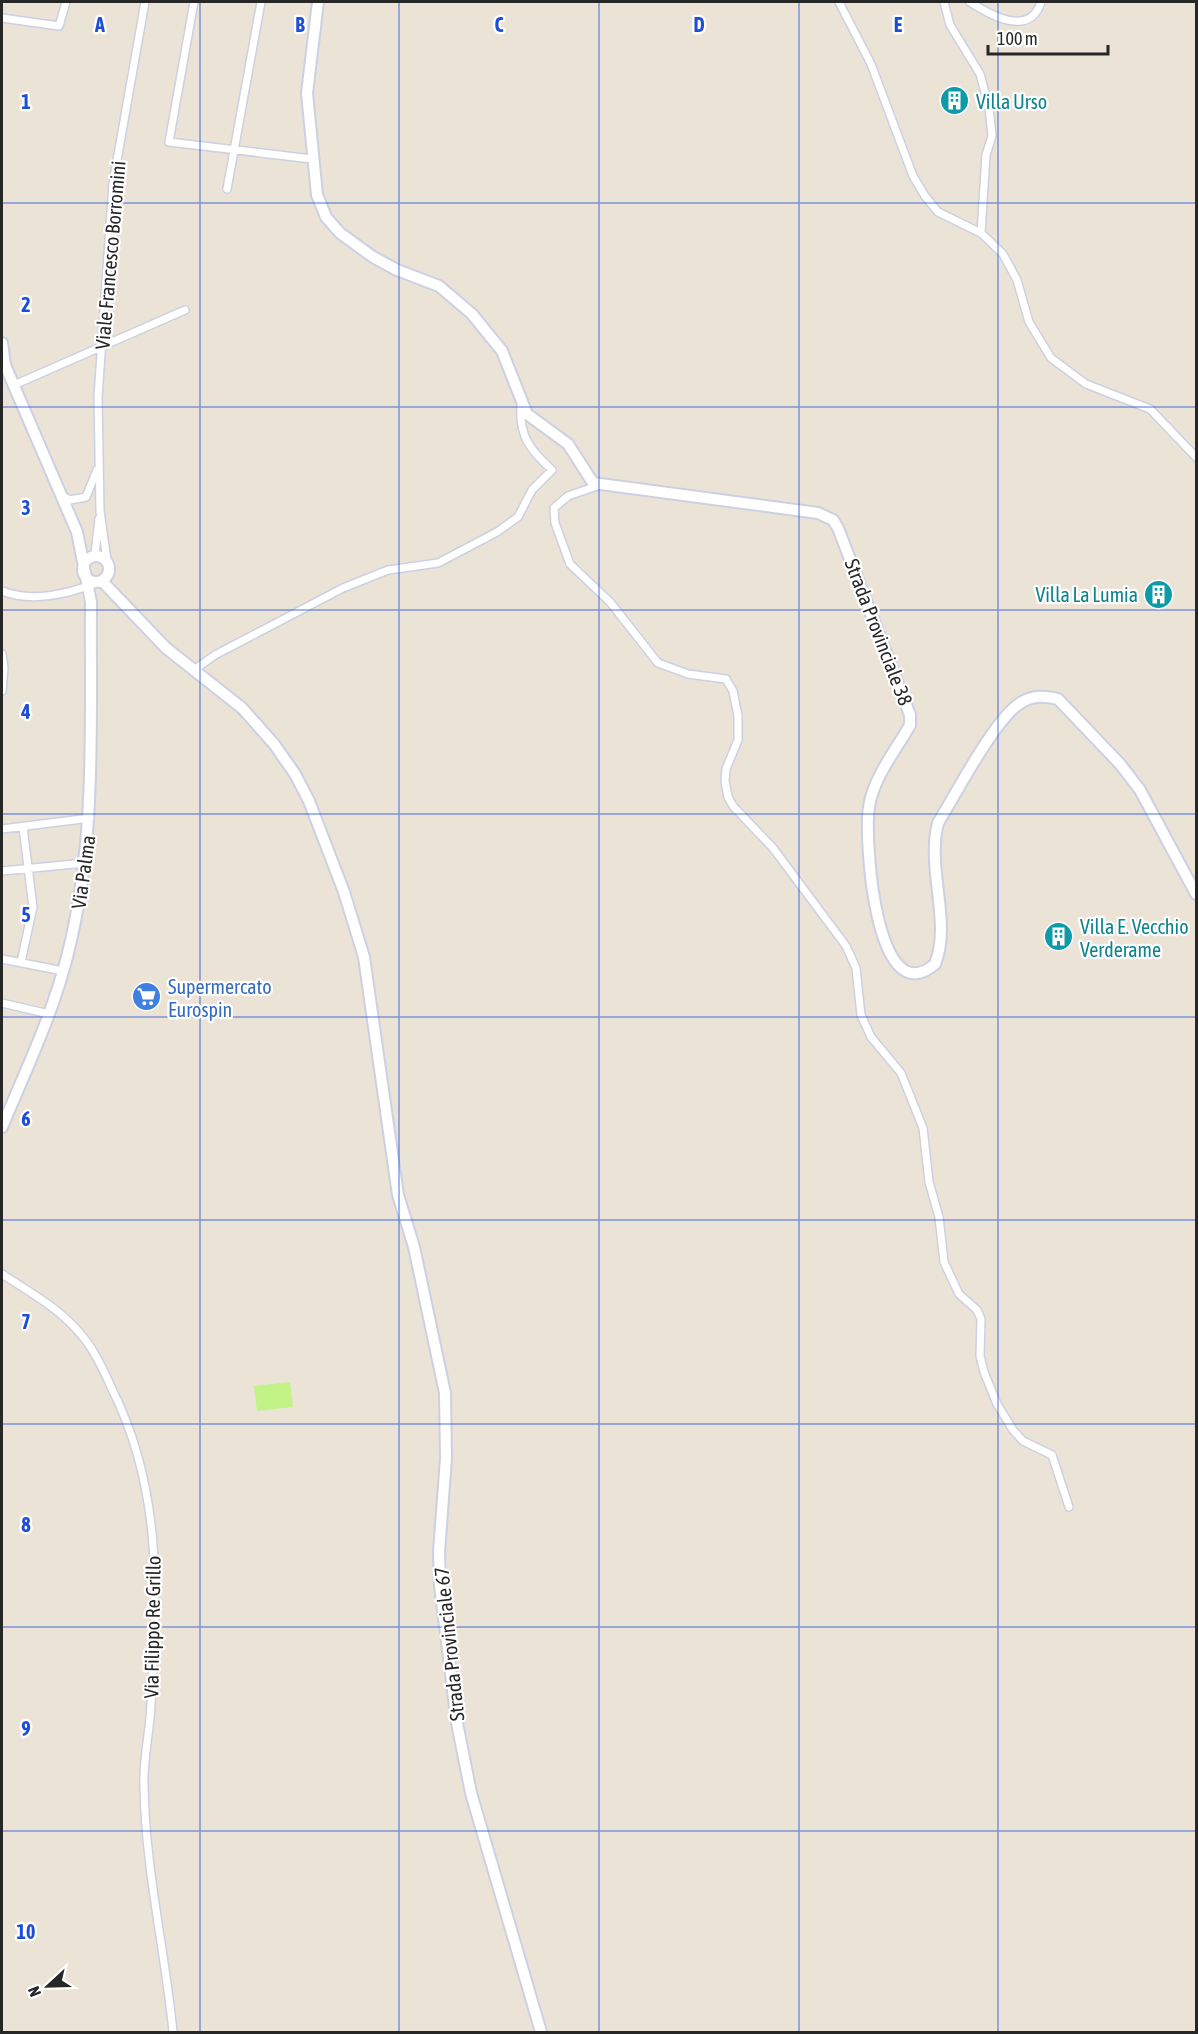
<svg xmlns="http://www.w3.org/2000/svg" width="1198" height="2034" font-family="'Asap Condensed',sans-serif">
<rect width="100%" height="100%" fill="#ece3d7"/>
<path fill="#c3f287" d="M290,1382L293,1407L257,1411L254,1386Z"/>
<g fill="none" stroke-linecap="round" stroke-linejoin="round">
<defs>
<path id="street" d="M194,2L169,142L312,159
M839,2L871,64L913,176L925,196L938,212L981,233L1003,254L1017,280L1029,322L1051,358L1086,384L1150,409L1196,457
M944,2L950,25L980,74L989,107L992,136L986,155L981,233
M970,2C990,15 1030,38 1041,2
M2,18L59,26L66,2
M227,189L261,2
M14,385L185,310
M597,486L568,496L554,508L555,523L570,564L610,602L658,663L688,674L726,679L733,691L738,716V740L726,769L725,781L728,797L733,806L773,848L846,946L856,968L861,1015L871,1037L901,1073L923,1128L929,1182L939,1217L944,1262L959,1294L977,1310L981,1319L980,1356L984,1372L997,1404L1013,1430L1023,1441L1052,1455L1069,1507
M62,496L70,500L86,497L97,470
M95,554L99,519
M108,567L100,511L98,397L113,183L145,2
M2,591C32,603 67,594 97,583
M2,654L4,668L2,691
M194,670L215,655L343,588L388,570L438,563L497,532L518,517L532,490L552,470C530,450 519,436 521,406
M2,829L90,818
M2,871L85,863
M2,959L63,971
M21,962L33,907L23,827
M2,1003L49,1014
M2,1274C28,1291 57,1307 78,1331C93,1347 103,1369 112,1389C163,1491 157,1593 151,1704C150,1731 143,1758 144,1785C145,1868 165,1950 173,2032"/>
<path id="secondary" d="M318,2L307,93L317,195L326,217L340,233L373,257L397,270L439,286L472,314L502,351L527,414L568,444L593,483L818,513L833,520L838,528L910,715V725C896,750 873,778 869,807C864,837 875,1016 935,964C952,922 926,869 938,823C956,794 996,716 1022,702C1034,695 1045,696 1058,699L1120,764L1140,790L1196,894
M2,343L5,365L77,532L84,567
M83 569a13 13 0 1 1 26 0a13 13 0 1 1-26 0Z
M102,581L166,648L242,708L274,744L295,774L309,801L344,892L364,957L398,1195L414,1247L445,1393L446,1458L439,1552L440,1586L457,1723L471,1793L541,2032
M2,1127C25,1072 52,1016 67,957C97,841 90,721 91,602L85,572"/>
</defs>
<use href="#street" stroke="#ccd0e3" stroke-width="10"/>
<use href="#secondary" stroke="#ccd0e3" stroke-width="14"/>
<use href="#street" stroke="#fff" stroke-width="7"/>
<use href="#secondary" stroke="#fff" stroke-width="10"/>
</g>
<path fill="none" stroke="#1d4ed8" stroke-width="1.5" stroke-opacity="0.55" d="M200,2V2032M399,2V2032M599,2V2032M799,2V2032M998,2V2032M2,203H1196M2,407H1196M2,610H1196M2,814H1196M2,1017H1196M2,1220H1196M2,1424H1196M2,1627H1196M2,1831H1196"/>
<defs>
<symbol id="building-disc" viewBox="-11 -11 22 22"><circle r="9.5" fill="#0f9aa8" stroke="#fff"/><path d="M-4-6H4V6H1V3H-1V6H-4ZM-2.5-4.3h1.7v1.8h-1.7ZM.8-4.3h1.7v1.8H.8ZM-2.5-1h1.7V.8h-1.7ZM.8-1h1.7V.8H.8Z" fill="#fff"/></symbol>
<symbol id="supermarket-disc" viewBox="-11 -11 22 22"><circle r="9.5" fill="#3f7fe0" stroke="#fff"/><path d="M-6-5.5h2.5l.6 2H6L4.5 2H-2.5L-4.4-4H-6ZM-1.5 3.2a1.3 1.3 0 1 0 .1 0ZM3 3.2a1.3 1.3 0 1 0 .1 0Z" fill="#fff"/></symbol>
</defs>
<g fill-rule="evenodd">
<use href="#building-disc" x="938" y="84" width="33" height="33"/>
<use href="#building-disc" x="1142" y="578" width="33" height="33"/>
<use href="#building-disc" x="1042" y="920" width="33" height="33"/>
<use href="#supermarket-disc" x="130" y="980" width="33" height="33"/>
</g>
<g text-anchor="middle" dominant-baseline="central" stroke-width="4.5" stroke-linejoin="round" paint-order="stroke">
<g font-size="20" fill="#0d838f" stroke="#fff" text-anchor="start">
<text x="976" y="101">Villa Urso</text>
<text x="1138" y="594" text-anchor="end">Villa La Lumia</text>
<text x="1080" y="926">Villa E. Vecchio<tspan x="1080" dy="23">Verderame</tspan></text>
</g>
<g font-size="20" fill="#272727" stroke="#fff">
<text transform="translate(110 255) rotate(-85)">Viale Francesco Borromini</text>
<text transform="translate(879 632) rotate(69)">Strada Provinciale 38</text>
<text transform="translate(83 872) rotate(-82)">Via Palma</text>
<text transform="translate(152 1627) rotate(-89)">Via Filippo Re Grillo</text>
<text transform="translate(449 1644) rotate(-96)">Strada Provinciale 67</text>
</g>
<g font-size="20" fill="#366cbe" stroke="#fff" text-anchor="start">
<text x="168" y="986">Supermercato<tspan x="168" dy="23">Eurospin</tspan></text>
</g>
</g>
<g font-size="20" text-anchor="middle" font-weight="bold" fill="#1d4ed8" stroke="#fff" stroke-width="4.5" stroke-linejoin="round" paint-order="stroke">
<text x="100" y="32">A</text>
<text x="300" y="32">B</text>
<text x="499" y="32">C</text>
<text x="699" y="32">D</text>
<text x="898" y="32">E</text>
<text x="26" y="109">1</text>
<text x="26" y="312">2</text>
<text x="26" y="515">3</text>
<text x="26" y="719">4</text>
<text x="26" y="922">5</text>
<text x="26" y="1126">6</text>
<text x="26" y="1329">7</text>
<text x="26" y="1532">8</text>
<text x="26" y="1736">9</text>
<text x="26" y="1939">10</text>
</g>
<rect width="1198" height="2034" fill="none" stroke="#272727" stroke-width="6"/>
<g transform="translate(48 1986) rotate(248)" stroke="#ffffff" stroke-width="4.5" paint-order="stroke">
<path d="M0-4.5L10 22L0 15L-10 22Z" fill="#272727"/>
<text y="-9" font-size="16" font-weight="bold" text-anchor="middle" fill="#272727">N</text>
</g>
<path d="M988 45v9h120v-9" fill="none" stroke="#272727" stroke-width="3"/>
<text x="997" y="45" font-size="18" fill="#272727" stroke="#ffffff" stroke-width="4.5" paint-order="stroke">100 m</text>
</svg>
